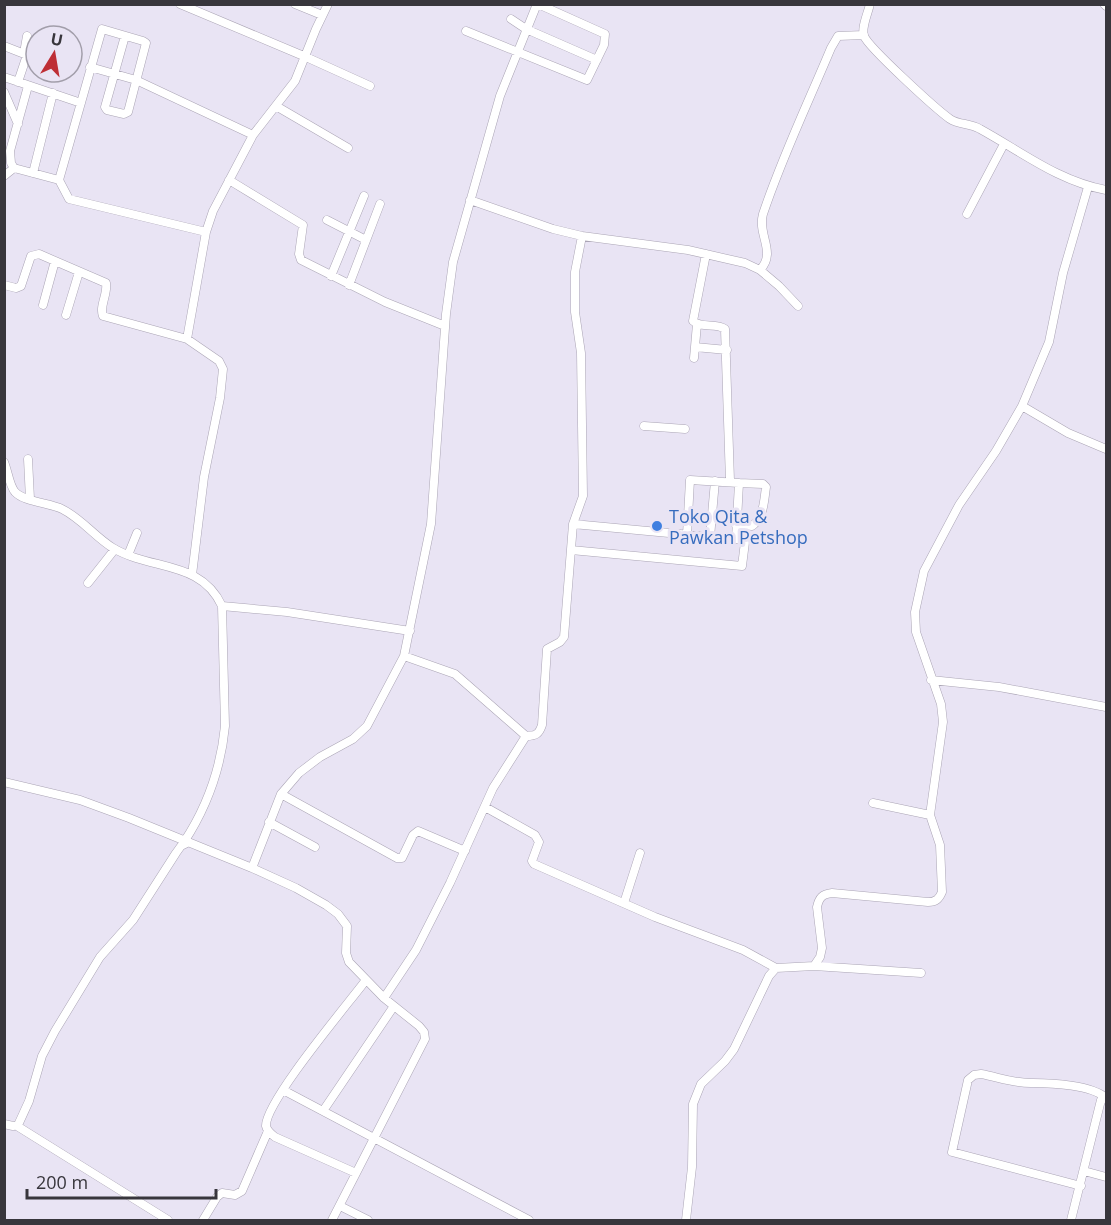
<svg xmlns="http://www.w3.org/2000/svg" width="1111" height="1225" font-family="'Open Sans',sans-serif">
<rect width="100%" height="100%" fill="#e9e4f4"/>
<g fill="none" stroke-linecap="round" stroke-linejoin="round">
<defs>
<path id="minor" d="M180,4L306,57L370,86
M295,4L322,15
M870,4C868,13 861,28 864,36C869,48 936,109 950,119C959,125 970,123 980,129C1022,152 1058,181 1106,190
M1104,4L1106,6
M511,19L526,29L597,60
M466,31L587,80L604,45L605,34L538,4
M4,46L27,55L18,82
M24,53L27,36
M90,67L136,80L253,135
M4,77L81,103
M4,92L18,124
M276,106L348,148
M14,168L11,163L10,151L28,86
M33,173L53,93
M4,176L14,168L59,180L69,199L206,232
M59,180L102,29L143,41L146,43L128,112L124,114L107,110L105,107L125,36
M229,180L303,225L299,254L301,260L385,302L445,326
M470,200L553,229L582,236L575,272V312L581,353L583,496L573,524L564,637L560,642L547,649L542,725C539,734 536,736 526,736
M967,214L1004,144
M327,220L366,240
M582,236L688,250L745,263L760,270L779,286L798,306
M706,254L693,321C702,329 716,322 725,329L730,481
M760,270C777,252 757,235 763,214C782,157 808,103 831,48L838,36L864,35
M331,276L364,196
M4,285L16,288L21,286L31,256L39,254L106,283C108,294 99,306 103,316L187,339L206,232L213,211L253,135L295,81L316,29L328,4
M349,285L380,204
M43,305L55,261
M66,315L79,272
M187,339L219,361L223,369L220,398L204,477L192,575
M695,347L727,350
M694,358L697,324
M1022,406L1068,433L1106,449
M644,426L685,429
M28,459L30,499
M4,462C8,471 9,485 15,492C24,502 50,503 62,509C82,519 95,537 113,548C152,571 201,560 222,606L225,726C221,767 207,807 184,842
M573,524L733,539H736L739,483L690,480L687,535
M736,525L752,526C764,517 764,501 766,487L763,484L739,483
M710,537L715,481
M571,550L742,566L745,542L743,540L736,539
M128,555L137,533
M88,583L115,549
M222,606L287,612L410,631
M931,680L999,687L1106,707
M4,782L80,800L129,818L252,868L296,888L326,905L338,914L347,926L346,953L349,962L384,998L419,1026L424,1032L425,1039L332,1220
M281,794L397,858H402L413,835L418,831L465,851
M873,803L930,815
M485,807L535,835L539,842L532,861L534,864L655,917L743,950L776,968L814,966L921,973
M269,822L315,847
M252,868L281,794L299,773L320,757L353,739L367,726L404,656L431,524L446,314L453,262L500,96L537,4
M624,903L640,853
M814,966L820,957L822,948L817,907C819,898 822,894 832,893L928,902C936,902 939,899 942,892L940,845L930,815L943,722L941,704L916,632L915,612L924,571L959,505L996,451L1022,406L1049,342L1063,273L1088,187
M384,998L416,950L450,883L493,788L526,736L455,674L404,656
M283,1090L529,1220
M323,1111L394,1006
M4,1124L13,1126L18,1125L29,1101L42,1056L55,1031L100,957L133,920L176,853L181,846L187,843
M17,1126L168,1220
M1084,1171L1106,1177
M356,1173L275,1137C271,1134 267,1131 266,1126C265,1102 348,1004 366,980
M1081,1186L952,1152L968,1080L974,1075L981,1074C998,1077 1016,1084 1033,1083C1052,1083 1092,1085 1106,1098
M340,1206L368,1220
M203,1220L217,1197L222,1193L235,1195L242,1191L268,1131
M686,1220L692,1167L693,1104L701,1084L725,1061L734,1049L769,976L776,968
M1071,1220L1101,1100L1106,1098"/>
</defs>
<use href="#minor" stroke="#aba5b5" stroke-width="9"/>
<use href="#minor" stroke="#fff" stroke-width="8"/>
</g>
<circle fill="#3f7fe0" stroke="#e9e4f4" stroke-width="2" cx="657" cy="526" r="6"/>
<g text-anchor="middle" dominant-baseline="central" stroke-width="6" stroke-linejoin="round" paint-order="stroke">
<g font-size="18" fill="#366cbe" stroke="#e9e4f4" text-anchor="start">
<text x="669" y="516">Toko Qita &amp;<tspan x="669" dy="21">Pawkan Petshop</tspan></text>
</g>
</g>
<rect width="1111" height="1225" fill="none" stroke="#38363c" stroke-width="12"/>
<g transform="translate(54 54) rotate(11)"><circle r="28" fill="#e9e4f4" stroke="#a29eaa" stroke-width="1.5"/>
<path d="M0-4.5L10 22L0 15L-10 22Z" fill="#be2e35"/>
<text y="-9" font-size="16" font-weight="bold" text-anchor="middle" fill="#38363c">U</text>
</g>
<path d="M27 1189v9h189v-9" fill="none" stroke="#38363c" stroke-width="3"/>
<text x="36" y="1189" font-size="18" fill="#38363c" stroke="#e9e4f4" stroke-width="4.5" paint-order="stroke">200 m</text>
</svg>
